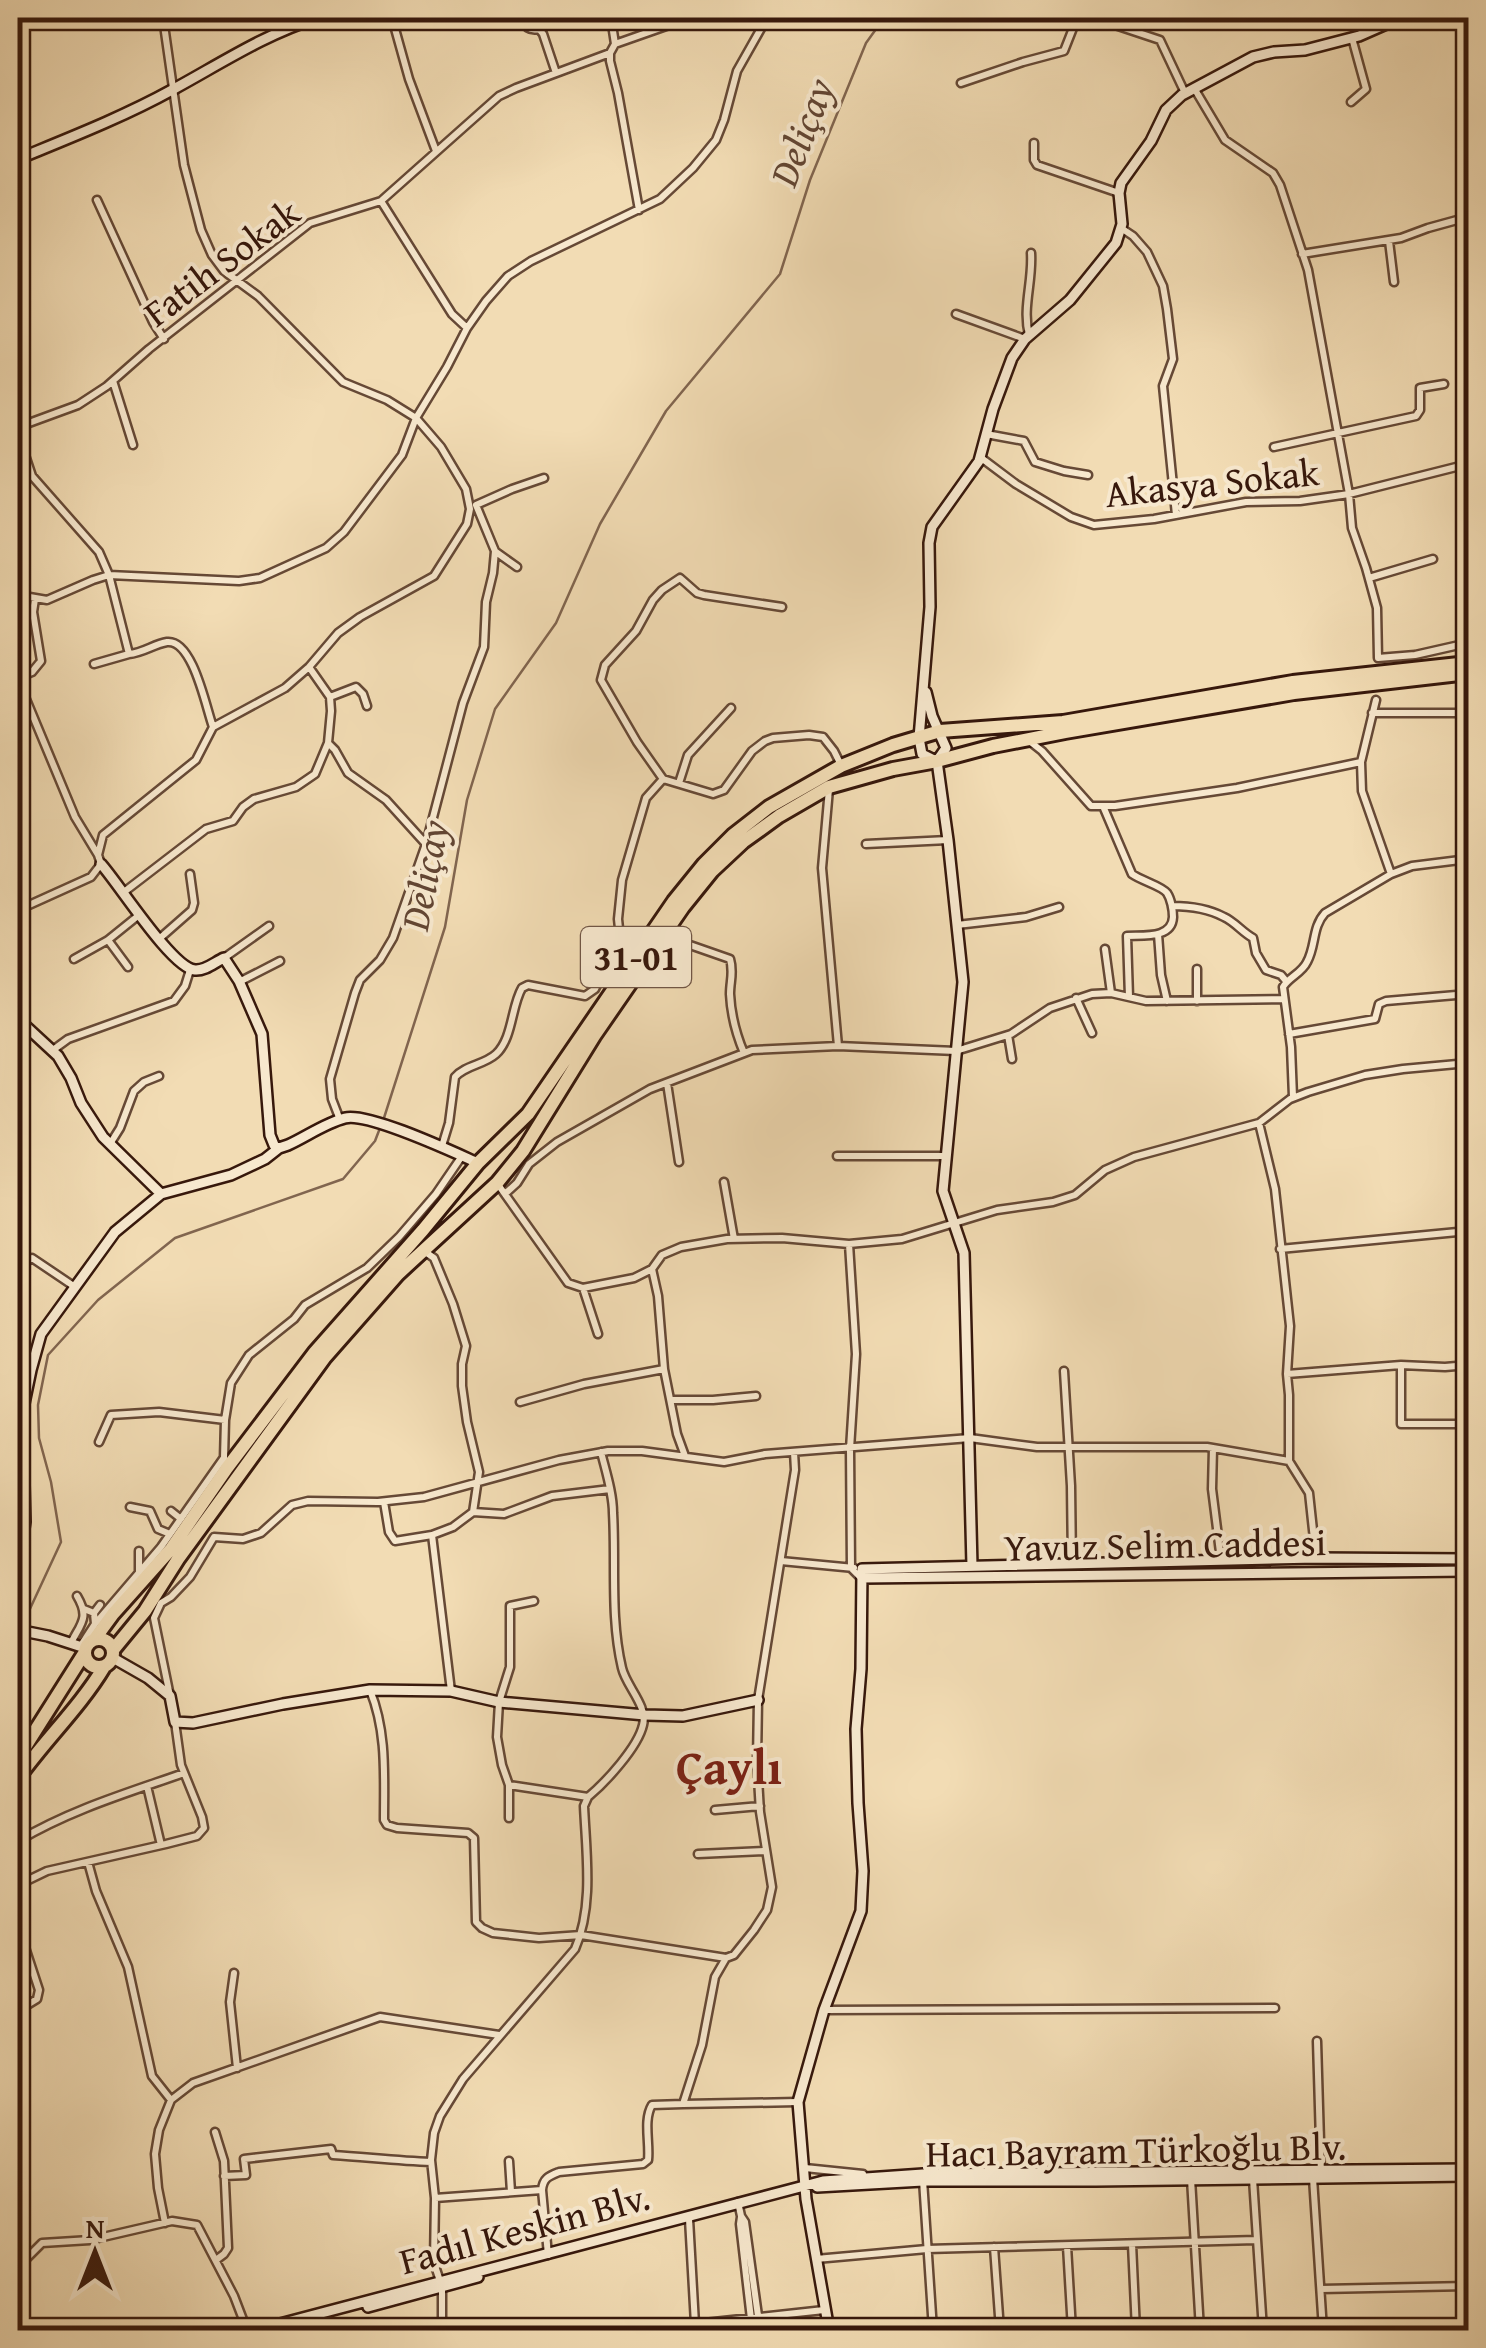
<svg xmlns="http://www.w3.org/2000/svg" width="1486" height="2348" font-family="'Gentium Book Plus',serif">
<rect width="100%" height="100%" fill="#f2dcb4"/>
<filter id="stains"><feTurbulence type="fractalNoise" baseFrequency=".002" numOctaves="4"/><feColorMatrix values="0 0 0 0 .2 0 0 0 0 .09 0 0 0 0 .02 0 0 0 .5 -.17"/></filter>
<radialGradient id="worn" r=".72"><stop offset=".6" stop-color="#630" stop-opacity="0"/><stop offset="1" stop-color="#630" stop-opacity=".3"/></radialGradient>
<g fill="none" stroke-linecap="round" stroke-linejoin="round">
<path stroke="#81654f" stroke-width="2.5" d="M383,1121L445,927L467,800L495,709L556,623L600,524L666,411L780,274L810,180L866,43L884,18
M22,1626L61,1542L51,1482L39,1438L38,1405L48,1355L98,1300L175,1238L343,1179L375,1141L380,1128
M18,1650L21,1634"/>
<defs>
<path id="street" d="M392,18L409,79L436,151
M521,18C525,27 529,31 539,29L543,34L556,73
M611,18L615,44L610,53V61L618,93L639,210
M1105,18L1109,23L1160,40L1185,93
M615,44L689,18
M961,83L1023,62L1064,51L1077,18
M1194,88L1225,140L1273,173L1280,185L1308,270L1349,494L1352,528L1366,568L1377,608L1378,658L1415,655L1468,643
M1351,102L1366,89L1352,38
M1034,143V160L1037,165L1119,193
M97,200L153,322L164,339
M381,201L452,314L467,328
M1121,228L1133,236L1147,252L1163,286L1167,309L1173,359L1163,386L1176,515
M1389,241L1394,282
M1302,254L1401,238L1428,228L1468,217
M956,314L1025,339
M1029,335C1022,308 1033,281 1031,253
M113,381L133,445
M18,427L78,405L107,386L149,349L310,223L381,201L499,96L516,88L610,53
M18,434L32,476L99,552L109,575L129,654C143,653 154,644 167,642C193,639 206,708 213,727
M986,434L1024,441L1035,462L1064,471L1088,475
M1274,447L1416,416L1420,410V388L1444,384
M980,457L1016,484L1071,517L1094,525L1154,519L1246,502L1300,501L1349,494L1468,464
M476,505L512,489L544,478
M496,552L517,567
M1369,578L1433,559
M18,595L47,600L93,580L109,575L239,581L260,578L326,548L344,532L402,455L416,418L387,400L343,382L258,296L224,271L212,255L201,230L184,165L163,18
M782,607L704,595L697,593L680,578L662,590L653,600L636,631L605,665L601,680L637,742L663,779L713,794L724,790L752,751L765,741L773,738L809,735L823,737L834,751L841,765
M94,664L129,654
M18,678L32,672L41,661L33,612L35,599
M18,680L75,817L98,855
M330,697L356,687L363,694L367,706
M1376,700L1361,762L1362,791L1391,874
M1372,713H1468
M1028,740L1042,751L1091,806H1115L1237,788L1361,762
M328,743L335,750L348,773L386,800L425,843
M679,783L688,755L731,708
M829,789L822,868L838,1046
M1103,806L1132,874C1142,881 1162,886 1167,893C1171,899 1173,910 1173,917C1172,939 1143,935 1127,936L1129,997
M866,844L948,840
M124,892L206,829L233,821L243,807L254,799L296,787L315,774L328,743L331,711L330,697L309,667
M1172,906C1188,906 1209,909 1224,917C1235,922 1242,932 1253,938L1256,953L1266,970L1281,975L1286,981
M18,910L91,877L101,864L98,855L103,835L196,760L213,727L285,688L309,667L338,633L360,617L434,576L467,524L470,509L466,489L441,447L416,418L447,367L467,328L486,301L508,276L531,261L660,199L693,168L716,140L724,120L737,71L763,25L771,18
M957,925L1026,917L1059,907
M670,929L687,944L730,959C734,972 730,981 730,994C731,1015 736,1034 744,1053
M1158,934L1161,975L1167,1001
M159,939L192,910L194,903L190,874
M108,940L128,967
M644,942L635,937L620,938L618,919L622,880L646,798L663,779
M1105,949L1111,993
M224,958L269,926
M74,959L108,940L139,915
M239,982L280,961
M1076,998L1092,1033
M1197,1001V969
M1289,1034L1375,1019L1379,1004L1386,1001L1468,994
M1008,1035L1012,1059
M53,1050L68,1039L174,1001L185,986L190,970
M667,1083L679,1162
M1293,1097L1291,1047L1283,987C1289,977 1302,973 1307,962C1316,946 1312,927 1325,913L1391,874L1412,866L1468,859
M340,1120L332,1099L330,1079L355,993L360,980L380,960L393,938L426,844L463,703L484,647L486,602L493,573L495,551L476,505
M1259,1123L1275,1189L1290,1326L1287,1374L1289,1395V1461
M110,1144L120,1128L134,1091L144,1082L159,1076
M442,1146L449,1123L455,1077C465,1065 484,1065 496,1054C513,1038 511,1007 522,988L528,985L585,996L595,989L620,938
M837,1156H947
M724,1182L734,1239
M497,1183L568,1283L583,1288L634,1278L652,1269L662,1255L681,1247L727,1239L782,1238L849,1244L902,1239L997,1210L1053,1202L1075,1195L1105,1170L1134,1157L1259,1123L1290,1099L1308,1092L1365,1075L1403,1069L1468,1063
M506,1193L517,1183L529,1164L557,1142L650,1089L752,1050L838,1046L956,1051L1011,1034L1050,1008L1092,994L1111,993L1146,1001L1283,999
M849,1244L856,1354L850,1449L851,1568L861,1578
M1280,1249L1468,1231
M424,1251L434,1258L453,1304L466,1346L462,1364V1386L467,1422L479,1472L473,1512L453,1527L432,1535L451,1691
M18,1267L32,1258L75,1287
M652,1269L658,1296L664,1369L677,1434L685,1456
M583,1288L598,1334
M1401,1365V1424H1468
M1064,1371L1071,1486L1072,1564
M1287,1374L1401,1365L1445,1367L1468,1365
M672,1400H713L756,1396
M520,1402L584,1384L664,1369
M99,1442L111,1415L159,1412L225,1420
M1213,1448L1212,1489L1221,1560
M794,1452L795,1470L758,1700L757,1761L760,1812L772,1887L767,1910L754,1930L734,1955L726,1958L715,1977L702,2045L683,2104L798,2102
M227,1467L224,1458L225,1420L231,1383L249,1355L294,1319L305,1305L367,1268L399,1237L436,1194L462,1156
M384,1502L389,1532L395,1541L432,1535
M130,1507L150,1511L158,1529L170,1534
M171,1511L181,1519
M473,1512L504,1514L552,1496L610,1489
M139,1551V1571
M1467,1559L1465,1494L1468,1470
M781,1561L854,1568
M534,1601L510,1606V1667L499,1702L497,1737L502,1765L509,1785L588,1797
M84,1609L94,1613L100,1605
M95,1624L161,1547L223,1459
M71,1643C81,1623 90,1618 77,1596
M80,1647L95,1624L94,1613
M370,1690C387,1732 384,1775 384,1820L387,1825L397,1828L468,1833L474,1838L476,1922L482,1928L493,1933L539,1938L581,1935L726,1958
M170,1696L154,1618L161,1603L171,1597L190,1577L214,1537L243,1539L261,1533L292,1505L308,1501L378,1502L424,1497L559,1460L608,1451H642L724,1462L765,1454L970,1438L1037,1447H1207L1289,1461L1309,1493L1316,1558
M147,1786L161,1845
M715,1810L760,1806
M509,1818V1785
M18,1841C70,1810 127,1793 184,1773
M698,1854L766,1851
M88,1862L96,1891L128,1967L152,2076L171,2100
M18,1885L47,1871L166,1844L197,1836L204,1828L202,1817L181,1765L175,1722
M18,1926L39,1990L37,1999L19,2010
M234,1973L230,2002L237,2068
M824,2010L1275,2008
M1317,2041L1321,2175
M215,2132L224,2161L228,2248L224,2254L216,2260
M509,2161L511,2192
M805,2168L863,2174
M224,2176L246,2175L244,2159L331,2149L333,2155C366,2157 398,2161 431,2162
M1313,2178L1323,2330
M1191,2179L1200,2330
M1253,2179L1263,2330
M923,2180L933,2330
M542,2190C543,2178 549,2176 559,2172L643,2164L648,2160C650,2143 643,2120 652,2105L683,2104
M435,2198L542,2190L548,2255
M738,2202L741,2216L745,2222L760,2330
M741,2217L740,2224L751,2319
M689,2219L695,2324
M165,2223L158,2188L155,2154L159,2130L171,2100L193,2083L380,2017L499,2035
M1132,2244L1136,2330
M1067,2246L1072,2330
M994,2247L1000,2330
M816,2259L927,2249L1256,2240
M18,2267L42,2243L90,2240L172,2221L197,2225L234,2296L247,2330
M1321,2289L1468,2286
M442,2330V2287L434,2263L435,2198L431,2160L434,2133L440,2116L463,2079L575,1949C594,1906 586,1852 584,1806L588,1797C606,1782 638,1747 643,1725C648,1706 626,1686 622,1668C610,1617 616,1564 613,1513C613,1493 606,1472 601,1452
M689,2330L690,2326L695,2324L824,2310
M919,2330L932,2329"/>
<path id="secondary" d="M18,159C69,138 123,117 172,90C220,64 265,34 317,18
M926,692L932,716L946,748L937,761L948,840L963,982L943,1191L964,1253L972,1566
M934,760L922,754L919,738L930,607L929,543L932,527L979,461L993,409L1012,358L1025,339L1070,300L1116,243L1122,224L1119,193L1121,183L1151,141L1166,110L1182,95L1253,57L1274,52L1305,50L1359,36L1400,18
M101,864C119,884 172,968 195,970C205,971 215,962 224,958L239,981L262,1034L270,1135L274,1145L279,1148L288,1145C306,1137 325,1123 345,1118C368,1112 453,1152 478,1163
M18,1019L58,1056L71,1078L81,1103L103,1137L161,1194
M18,1567L25,1522L22,1413L31,1370L41,1334L115,1232L161,1194L231,1175L265,1159L279,1148
M862,1578L1468,1571
M18,1630L48,1636L85,1648
M113,1658L148,1678L170,1696L175,1722L193,1723L283,1704L370,1690L451,1691L499,1702L645,1715L683,1716L758,1700
M817,2187L923,2181H1096L1468,2176
M368,2307L478,2277
M257,2330L823,2181L923,2174L1468,2169
M829,2330L806,2199L798,2102L824,2010L861,1911L863,1871L858,1803L856,1729L861,1669L862,1569L1316,1558L1468,1559"/>
<path id="highway" d="M85 1653a14 14 0 1 1 28 0a14 14 0 1 1-28 0Z
M94,1640L113,1614L171,1549L227,1468L315,1352L423,1230L478,1163L528,1114L674,901L704,864L733,835L769,807L841,766L893,745L940,731L1063,722L1293,682L1468,663
M113,1650L145,1611L178,1559L325,1357L398,1274L497,1183L523,1151L594,1036L683,907L712,871L743,842L779,816L829,787L893,769L937,761L993,746L1065,732L1294,693L1468,673
M18,1758L85,1652
M18,1778C45,1740 80,1707 104,1667"/>
</defs>
<use href="#street" stroke="#664936" stroke-width="11"/>
<use href="#secondary" stroke="#37180c" stroke-width="14"/>
<use href="#highway" stroke="#37180c" stroke-width="18"/>
<use href="#street" stroke="#f7e8ce" stroke-width="6"/>
<use href="#secondary" stroke="#f7e8ce" stroke-width="9"/>
<use href="#highway" stroke="#f2dcb4" stroke-width="12"/>
</g>
<g text-anchor="middle" dominant-baseline="central" stroke-width="8" stroke-linejoin="round" paint-order="stroke">
<rect fill="#f7e8ce" stroke="#715646" stroke-width="2.5" x="581" y="927" width="110" height="60" rx="8"/>
<g font-size="35" font-weight="bold" fill="#37180c">
<text x="636" y="957">31-01</text>
</g>
<g font-size="38" fill="#37180c" stroke="#f7e8ce">
<text transform="translate(221 262) rotate(-37)">Fatih Sokak</text>
<text transform="translate(1212 482) rotate(-6)">Akasya Sokak</text>
<text transform="translate(1165 1544) rotate(-1)">Yavuz Selim Caddesi</text>
<text transform="translate(1136 2149) rotate(-1)">Hacı Bayram Türkoğlu Blv.</text>
<text transform="translate(524 2228) rotate(-15)">Fadıl Keskin Blv.</text>
</g>
<g font-size="40" font-style="italic" fill="#624533" stroke="#f7e8ce">
<text transform="translate(801 132) rotate(-69)">Deliçay</text>
<text transform="translate(424 875) rotate(-79)">Deliçay</text>
</g>
<g font-size="48" font-weight="bold" fill="#7a1f14" stroke="#f7e8ce">
<text x="729" y="1766">Çaylı</text>
</g>
</g>
<rect width="1486" height="2348" fill="none" stroke="#f2dcb4" stroke-width="60"/>
<rect x="20" y="20" width="1446" height="2308" fill="none" stroke="#37180c" stroke-width="5"/>
<rect x="30" y="30" width="1426" height="2288" fill="none" stroke="#37180c" stroke-width="2.5"/>
<g transform="translate(95 2253)" stroke="#f7e8ce" stroke-width="8" paint-order="stroke">
<path d="M0-8L18 38L0 25L-18 38Z" fill="#37180c"/>
<text y="-15" font-size="28" font-weight="bold" text-anchor="middle" fill="#37180c">N</text>
</g>
<rect width="100%" height="100%" filter="url(#stains)"/>
<rect width="100%" height="100%" fill="url(#worn)"/>
</svg>
